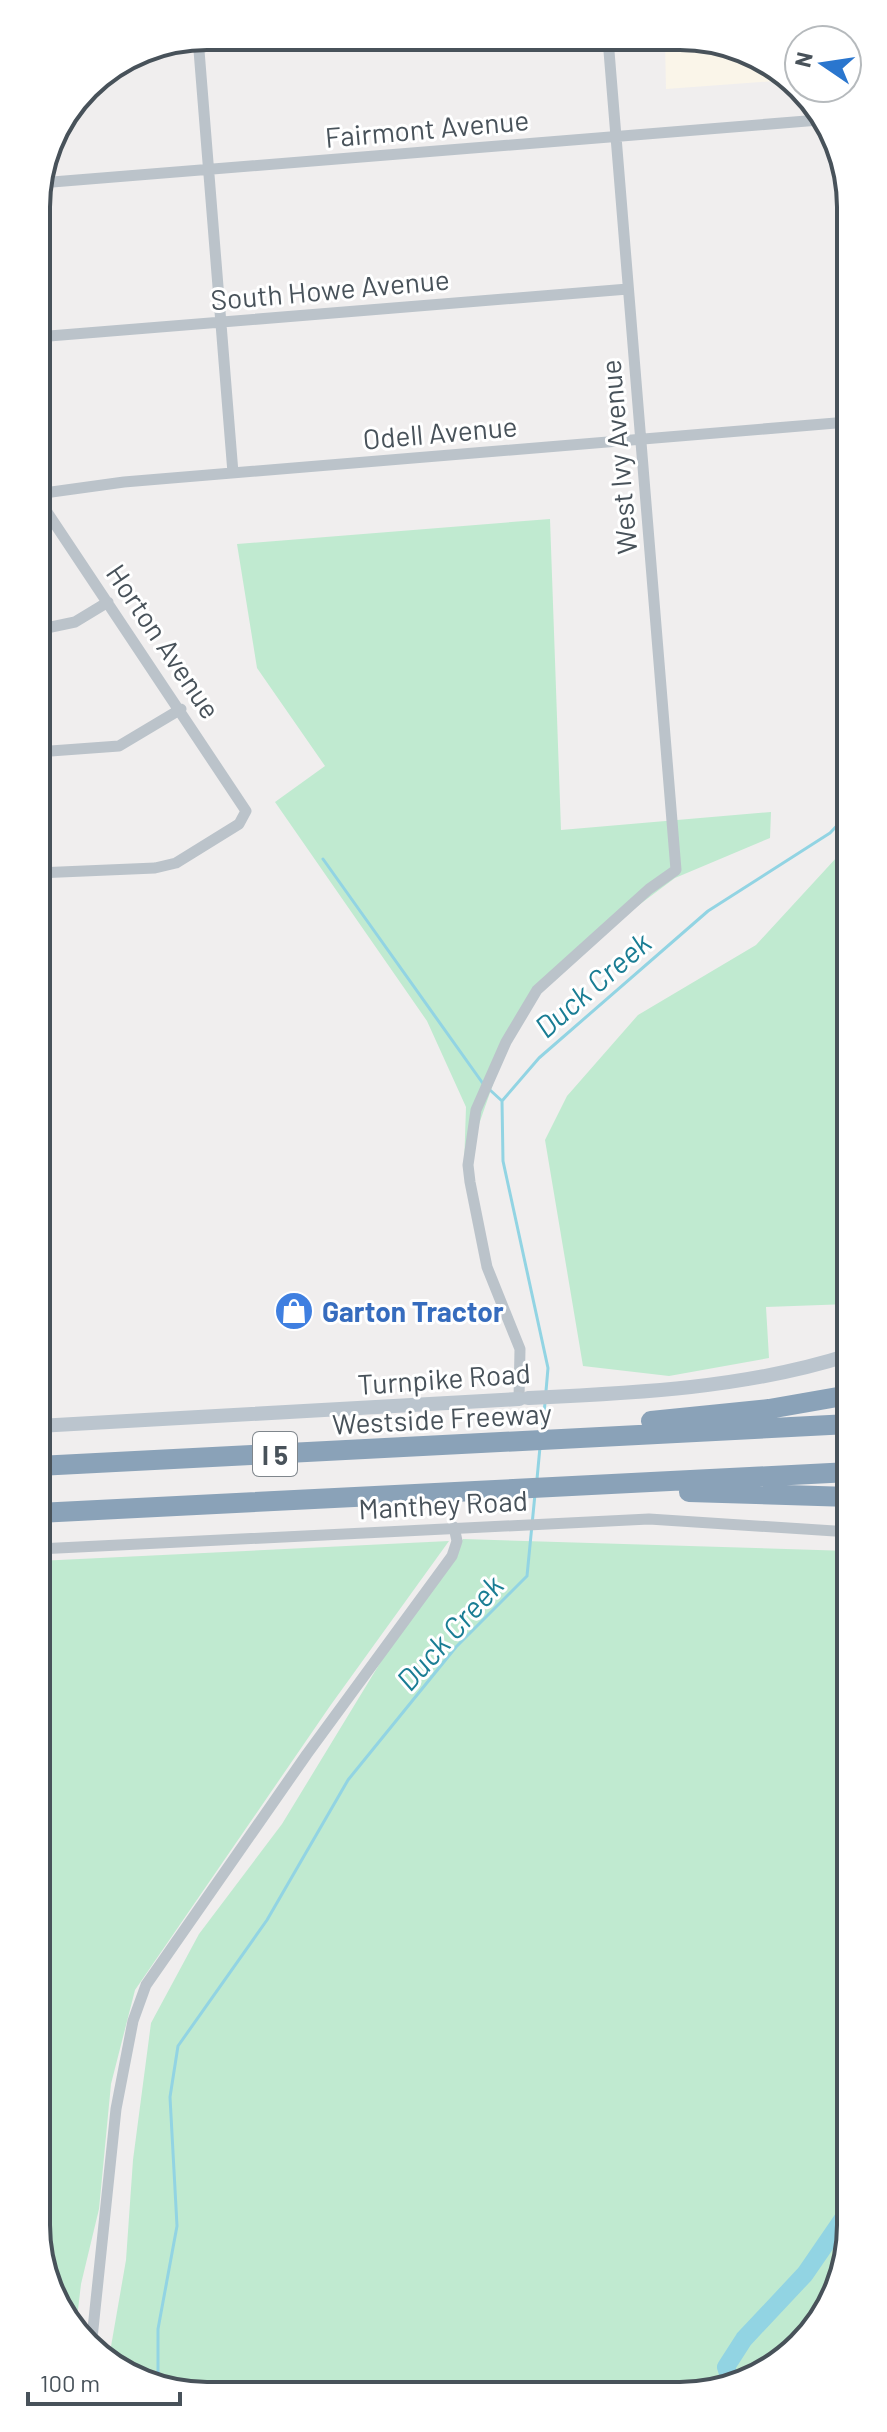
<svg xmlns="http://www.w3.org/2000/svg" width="887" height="2432" font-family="Barlow,sans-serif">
<rect width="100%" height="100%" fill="#f0eeee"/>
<path fill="#faf5e9" d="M665,39H713L789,80L666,89Z"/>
<path fill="#c0ead0" d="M550,519L561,830L771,812L770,838L675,878L568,958L513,1027L464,1167L466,1107L427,1021L275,802L325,766L257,668L237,544Z
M849,844V1304L766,1307L769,1358L669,1376L583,1366L545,1140L567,1096L638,1015L756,945Z
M463,1539L850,1551L851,2235L809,2337L713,2393H174L109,2358L126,2260L133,2160L151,2023L199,1934L282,1824L402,1627Z
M449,1541L330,1706L135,1990L111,2084L99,2209L81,2284L76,2327L39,2258L38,1561Z"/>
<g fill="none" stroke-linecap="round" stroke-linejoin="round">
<path stroke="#92d4e3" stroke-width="3" d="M323,859L484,1085
M490,1090L502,1101
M546,1391L548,1368L503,1161L502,1101L539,1058L708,911L830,833L849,813
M542,1431L545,1403
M537,1479L540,1447
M158,2384V2329L177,2226L170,2097L178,2046L267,1920L348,1780L456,1647L527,1576L535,1494"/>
<path stroke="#92d4e3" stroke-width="18" d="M731,2383L726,2367L744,2339L805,2274L851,2207"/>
<path stroke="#bbc3ca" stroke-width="11" d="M198,38L233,473
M40,183L819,120
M37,337L628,289
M37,494L124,482L848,422
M37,497L246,811L239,824L176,863L155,868L37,873
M37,630L75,622L108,602
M37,752L119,746L181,709
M523,1399H519L520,1349L487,1267L470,1182L468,1165L476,1110L506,1042L537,990L649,889L676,870L608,39
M38,1549L649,1519L850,1532
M91,2348L116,2109L133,2021L146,1985L307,1754L452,1556L457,1541L454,1527"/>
<path stroke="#bbc5ce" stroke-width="14" d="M528,1398C636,1393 746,1388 849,1355
M38,1426L519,1399"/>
<path stroke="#8aa2b8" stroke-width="20" d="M651,1421L769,1409L849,1395
M38,1466L849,1424
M689,1492L850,1497
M38,1513L850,1472"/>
</g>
<defs>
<symbol id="shop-disc" viewBox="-11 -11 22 22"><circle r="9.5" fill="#3f7fe0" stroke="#fff"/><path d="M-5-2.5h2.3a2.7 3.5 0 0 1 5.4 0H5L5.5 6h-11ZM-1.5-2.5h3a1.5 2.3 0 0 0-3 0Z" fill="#fff"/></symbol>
</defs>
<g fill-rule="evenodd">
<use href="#shop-disc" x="272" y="1289" width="44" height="44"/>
</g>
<g text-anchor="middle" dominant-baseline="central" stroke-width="6" stroke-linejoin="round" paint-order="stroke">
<rect fill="#fff" stroke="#7f868c" stroke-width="2" x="253" y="1432" width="44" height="44" rx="6"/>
<g font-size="26" font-weight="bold" fill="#48525a">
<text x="275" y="1454">I 5</text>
</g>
<g font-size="28" fill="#48525a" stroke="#fff">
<text transform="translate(427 128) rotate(-5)">Fairmont Avenue</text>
<text transform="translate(330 289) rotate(-5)">South Howe Avenue</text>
<text transform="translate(440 432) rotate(-5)">Odell Avenue</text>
<text transform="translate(618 457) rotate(-95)">West Ivy Avenue</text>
<text transform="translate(164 641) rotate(56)">Horton Avenue</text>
<text transform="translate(444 1378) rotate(-4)">Turnpike Road</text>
<text transform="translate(442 1418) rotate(-3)">Westside Freeway</text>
<text transform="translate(443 1504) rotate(-3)">Manthey Road</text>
</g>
<g font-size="28" font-weight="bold" fill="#366cbe" stroke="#fff" text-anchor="start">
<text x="322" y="1311">Garton Tractor</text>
</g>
<g font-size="30" font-style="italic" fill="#1a7d94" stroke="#fff">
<text transform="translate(592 984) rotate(-41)">Duck Creek</text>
<text transform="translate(449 1632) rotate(-48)">Duck Creek</text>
</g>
</g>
<path d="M0 0H887V2432H0ZM207 50H680A157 157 0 0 1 837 207V2225A157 157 0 0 1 680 2382H207A157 157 0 0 1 50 2225V207A157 157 0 0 1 207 50Z" fill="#fff" fill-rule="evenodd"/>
<path fill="none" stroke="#48525a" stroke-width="4" d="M207 50H680A157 157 0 0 1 837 207V2225A157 157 0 0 1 680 2382H207A157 157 0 0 1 50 2225V207A157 157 0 0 1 207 50Z"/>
<g transform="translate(823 64) rotate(283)"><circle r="38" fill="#ffffff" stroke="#b6babd" stroke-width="2"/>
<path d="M0-6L14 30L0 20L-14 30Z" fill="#2a76ce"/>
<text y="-12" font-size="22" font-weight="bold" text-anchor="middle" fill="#48525a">N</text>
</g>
<path d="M28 2392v12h152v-12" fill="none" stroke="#48525a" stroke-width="4"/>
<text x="40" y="2392" font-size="24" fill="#48525a" stroke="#ffffff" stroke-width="6" paint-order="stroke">100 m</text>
</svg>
